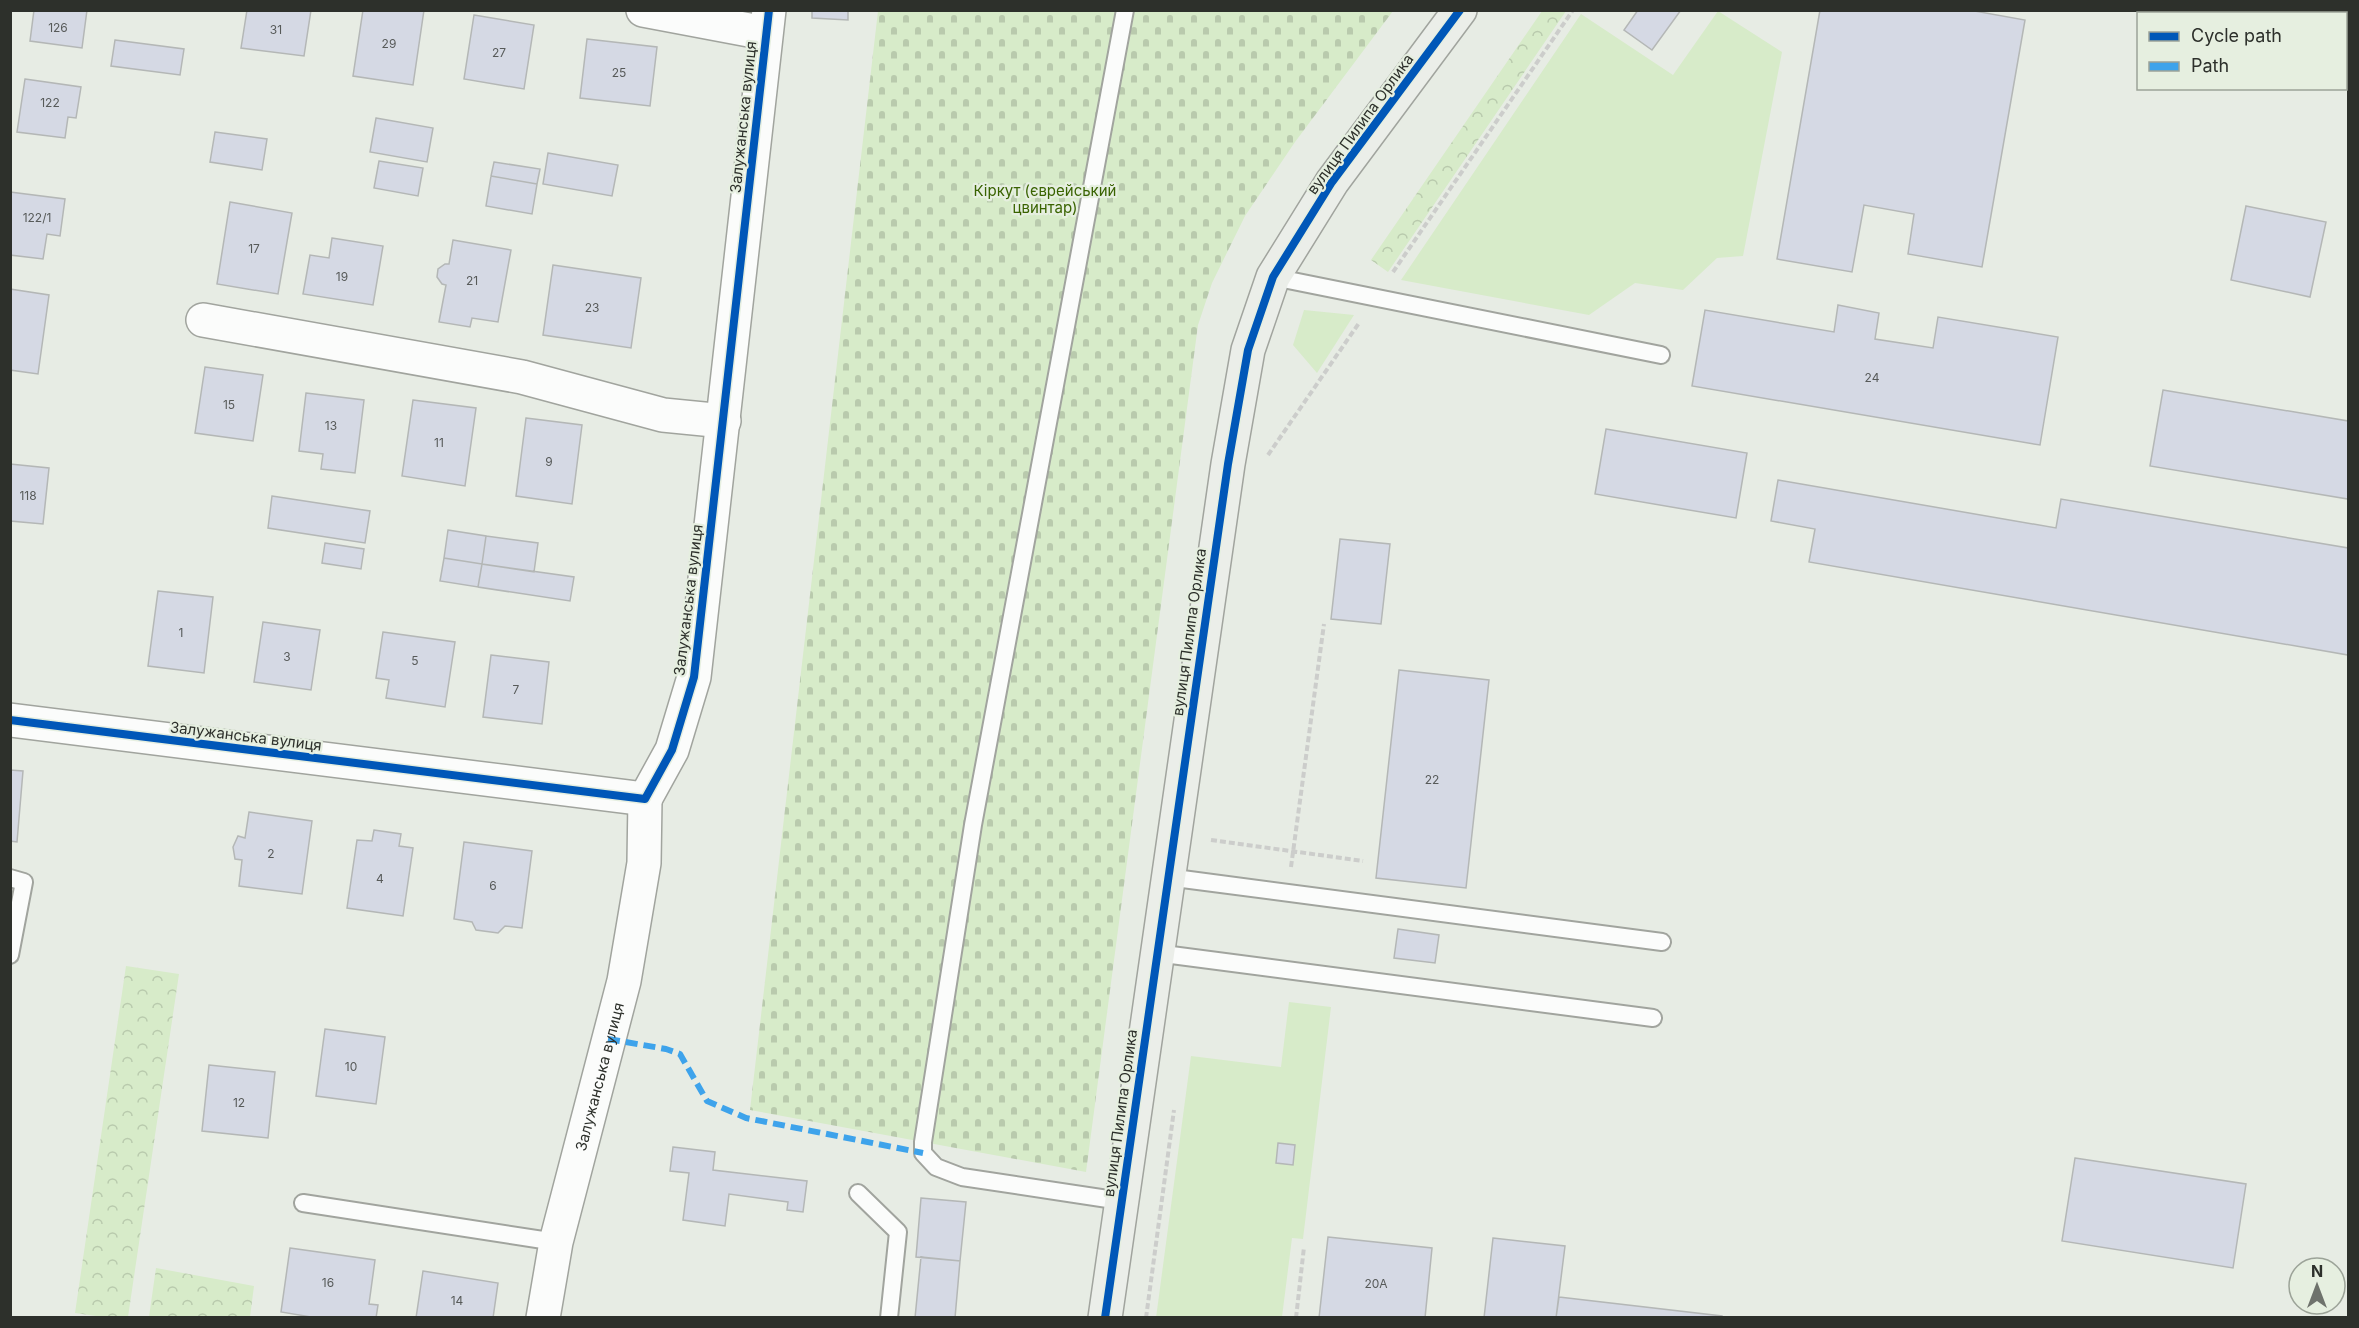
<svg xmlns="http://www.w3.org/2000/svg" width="2359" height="1328" font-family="Inter,sans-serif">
<defs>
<pattern id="forest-crowns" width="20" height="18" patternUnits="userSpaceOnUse" patternTransform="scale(1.5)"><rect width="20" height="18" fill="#d7ebc9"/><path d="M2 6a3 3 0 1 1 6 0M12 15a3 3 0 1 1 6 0" fill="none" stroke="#b9caad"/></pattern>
<pattern id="cemetery-stones" width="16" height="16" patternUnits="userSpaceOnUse" patternTransform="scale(1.5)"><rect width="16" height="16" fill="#d7ebc9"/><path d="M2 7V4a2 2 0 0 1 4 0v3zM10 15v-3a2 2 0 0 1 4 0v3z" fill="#b9caad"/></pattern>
</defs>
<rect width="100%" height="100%" fill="#e7ece4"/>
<path fill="#d7ebc9" d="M1718,11L1782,52L1743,256L1717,258L1683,290L1635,283L1589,315L1401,280L1581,14L1673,75Z
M1304,310L1354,315L1317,373L1293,345Z
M1289,1002L1331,1007L1303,1239L1292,1238L1282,1317L1156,1318L1191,1056L1281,1067Z"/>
<path fill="url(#forest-crowns)" d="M1542,11H1566L1388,272L1371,260Z
M126,966L179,974L128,1317H103L75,1313Z
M156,1268L254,1286L250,1317H149Z"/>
<path fill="url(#cemetery-stones)" d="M878,11H1393L1295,142L1245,216L1212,283L1198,325L1086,1172L750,1110Z"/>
<path fill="#d5d9e4" stroke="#b4b7b6" stroke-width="1.5" d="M34,10H87L82,48L30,41Z
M247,10H311L304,56L241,48Z
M363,10H424L413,85L353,76Z
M812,10H848V20L812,18Z
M1638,10H1681L1652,50L1624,30Z
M1820,10H1969L2025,20L1982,267L1908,254L1914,214L1864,205L1852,272L1777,259Z
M474,15L534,25L524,89L464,79Z
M587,39L657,47L650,106L580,98Z
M115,40L184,49L180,75L111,66Z
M25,79L81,87L76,118L68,117L65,138L17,132Z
M376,118L433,128L427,162L370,152Z
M215,132L267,139L262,170L210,162Z
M548,153L618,165L612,196L543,184Z
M379,161L423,168L418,196L374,188Z
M494,162L540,169L537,184L491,176Z
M491,176L537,184L532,214L486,206Z
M10,192L65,199L60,236L47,234L43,259L10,255Z
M230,202L292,213L278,294L217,284Z
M2246,206L2326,222L2310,297L2231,280Z
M332,238L383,246L373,305L303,294L310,255L329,258Z
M453,240L511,250L498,322L472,318L470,327L439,322L446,285L442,284L437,277L438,269L445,264H449Z
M553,265L641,278L631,348L543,335Z
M10,289L49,295L38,374L10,370Z
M1838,305L1879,313L1875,339L1933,348L1938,317L2058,337L2040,445L1692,386L1705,310L1834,332Z
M205,367L263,375L253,441L195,433Z
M2163,390L2348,421V499L2150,466Z
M306,393L364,400L355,473L321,469L323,454L299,451Z
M413,400L476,408L465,486L402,476Z
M526,418L582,425L572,504L516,496Z
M1606,429L1747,453L1736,518L1595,494Z
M10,464L49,468L43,524L10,521Z
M1778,480L2056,528L2061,499L2348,548V655L1809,562L1815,529L1771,521Z
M272,496L370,511L365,543L268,528Z
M448,530L486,536L482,564L444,558Z
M486,536L538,543L534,572L482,564Z
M1340,539L1390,544L1381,624L1331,619Z
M325,543L364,549L361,569L322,563Z
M444,558L482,564L478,587L440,581Z
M482,564L574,577L570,601L478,587Z
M158,591L213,597L204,673L148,666Z
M263,622L320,630L311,690L254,682Z
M383,632L455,642L445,707L386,698L389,680L376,678Z
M491,655L549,662L542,724L483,717Z
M1399,670L1489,680L1466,888L1376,878Z
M10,770L23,771L17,842L10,841Z
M249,812L312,821L302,894L239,886L242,860L235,859L233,847L238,836L245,838Z
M374,830L401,834L399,846L413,848L403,916L347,908L357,840L372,841Z
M464,842L532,851L522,928L505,926L498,933L476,930L472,922L454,919Z
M1398,929L1439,935L1435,963L1394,958Z
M325,1029L385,1037L376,1104L316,1096Z
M209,1065L275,1072L268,1138L202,1131Z
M1278,1143L1295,1145L1293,1165L1276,1163Z
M673,1147L715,1152L713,1170L807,1181L803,1212L787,1210L788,1202L729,1194L725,1226L683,1220L689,1173L670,1171Z
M2075,1158L2246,1184L2233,1268L2062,1241Z
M921,1198L966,1202L960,1261L916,1257Z
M1328,1237L1432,1248L1425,1318H1319Z
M1493,1238L1565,1246L1556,1318H1484Z
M290,1248L375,1260L369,1304L378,1305L376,1318H317L281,1312Z
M921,1257L960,1261L955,1318H915Z
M423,1271L498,1283L493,1318H416Z
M1559,1297L1722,1316V1318H1556Z"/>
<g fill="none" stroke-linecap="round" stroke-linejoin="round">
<defs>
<path id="service" d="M1273,277L1661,355
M1167,877L1662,942
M10,878L24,882L10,955
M1156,953L1653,1018
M858,1193L898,1232L889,1318
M1121,1201L962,1177L936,1167L923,1153V1142L973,825L1125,10
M303,1203L556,1242"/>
<g id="minor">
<path d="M643,10L765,33"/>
<path d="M203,320L522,377L663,415L724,421"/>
<path d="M10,720L645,799L672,750L694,677L769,10"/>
<path id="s1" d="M543,1318L556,1242L624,981L644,863L645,799"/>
</g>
<path id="secondary" d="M1105,1318L1228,464L1248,350L1273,277L1332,182L1460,10"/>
</defs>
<use href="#service" stroke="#a1a49e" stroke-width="20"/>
<use href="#minor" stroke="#a1a49e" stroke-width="36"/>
<use href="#secondary" stroke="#a1a49e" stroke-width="36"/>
<path stroke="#cccdcb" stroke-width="4" stroke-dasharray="6 3" stroke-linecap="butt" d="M1393,272L1573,10
M1268,455L1359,323
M1211,840L1363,861
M1291,867L1324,624
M1146,1318L1174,1110
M1296,1318L1304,1247"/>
<use href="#service" stroke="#fbfcfb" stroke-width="16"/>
<use href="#minor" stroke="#fbfcfb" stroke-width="33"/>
<use href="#secondary" stroke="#ebeee9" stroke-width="33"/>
<path stroke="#3ea3eb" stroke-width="6" stroke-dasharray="12 6" stroke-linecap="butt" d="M608,1039L666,1049L680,1054L707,1101L746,1118L923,1153"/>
<defs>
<path id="cycleway" d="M10,720L645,799L672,750L694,677L769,10
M1105,1318L1228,464L1248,350L1273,277L1332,182L1460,10"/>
</defs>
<use href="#cycleway" stroke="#e6efe0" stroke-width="11"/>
<use href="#cycleway" stroke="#0057b8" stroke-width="8"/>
</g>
<g text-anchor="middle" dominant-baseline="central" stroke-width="4.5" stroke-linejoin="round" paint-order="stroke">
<g font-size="12" fill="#575a59">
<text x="58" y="27">126</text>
<text x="276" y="29">31</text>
<text x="389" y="43">29</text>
<text x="499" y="52">27</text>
<text x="619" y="72">25</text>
<text x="50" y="102">122</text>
<text x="37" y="217">122/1</text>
<text x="254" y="248">17</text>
<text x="342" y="276">19</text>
<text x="472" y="280">21</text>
<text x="592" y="307">23</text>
<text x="1872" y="377">24</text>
<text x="229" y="404">15</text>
<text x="331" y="425">13</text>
<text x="439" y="442">11</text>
<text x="549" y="461">9</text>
<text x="28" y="495">118</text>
<text x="181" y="632">1</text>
<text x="287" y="656">3</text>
<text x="415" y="660">5</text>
<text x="516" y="689">7</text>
<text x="1432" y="779">22</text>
<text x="271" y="853">2</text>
<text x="380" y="878">4</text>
<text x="493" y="885">6</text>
<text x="351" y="1066">10</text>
<text x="239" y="1102">12</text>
<text x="328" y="1282">16</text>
<text x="1376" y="1283">20А</text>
<text x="457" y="1300">14</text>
</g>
<g font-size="15" fill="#2d302b" stroke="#e6efe0">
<text transform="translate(743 117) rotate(-84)">Залужанська вулиця</text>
<text transform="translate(1360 124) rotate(-54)">вулиця Пилипа Орлика</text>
<text transform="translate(688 600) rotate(-83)">Залужанська вулиця</text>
<text transform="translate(1189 632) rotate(-82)">вулиця Пилипа Орлика</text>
<text transform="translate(246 736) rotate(7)">Залужанська вулиця</text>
<text stroke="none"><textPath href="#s1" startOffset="248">Залужанська вулиця</textPath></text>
<text transform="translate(1120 1113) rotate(-82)">вулиця Пилипа Орлика</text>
</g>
<g font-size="15" fill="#396300" stroke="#e6efe0">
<text x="1045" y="190">Кіркут (єврейський<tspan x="1045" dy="17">цвинтар)</tspan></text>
</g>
</g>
<rect width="2359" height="1328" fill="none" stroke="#2d302b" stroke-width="24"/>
<rect x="2137" y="12" width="210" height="78" fill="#e6efe0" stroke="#9ca398" stroke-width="1.5"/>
<rect x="2149" y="32" width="30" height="9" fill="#0057b8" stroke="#9ca398" stroke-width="1.5"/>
<text x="2191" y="42" font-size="18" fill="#2d302b">Cycle path</text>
<rect x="2149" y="62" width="30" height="9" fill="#3ea3eb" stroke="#9ca398" stroke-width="1.5"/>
<text x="2191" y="72" font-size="18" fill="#2d302b">Path</text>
<g transform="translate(2317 1286)"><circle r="28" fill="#e6efe0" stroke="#9ca398" stroke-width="1.5"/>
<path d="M0-4.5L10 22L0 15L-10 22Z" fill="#6e726c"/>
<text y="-9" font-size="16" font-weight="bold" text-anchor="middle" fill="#2d302b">N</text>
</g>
</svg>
